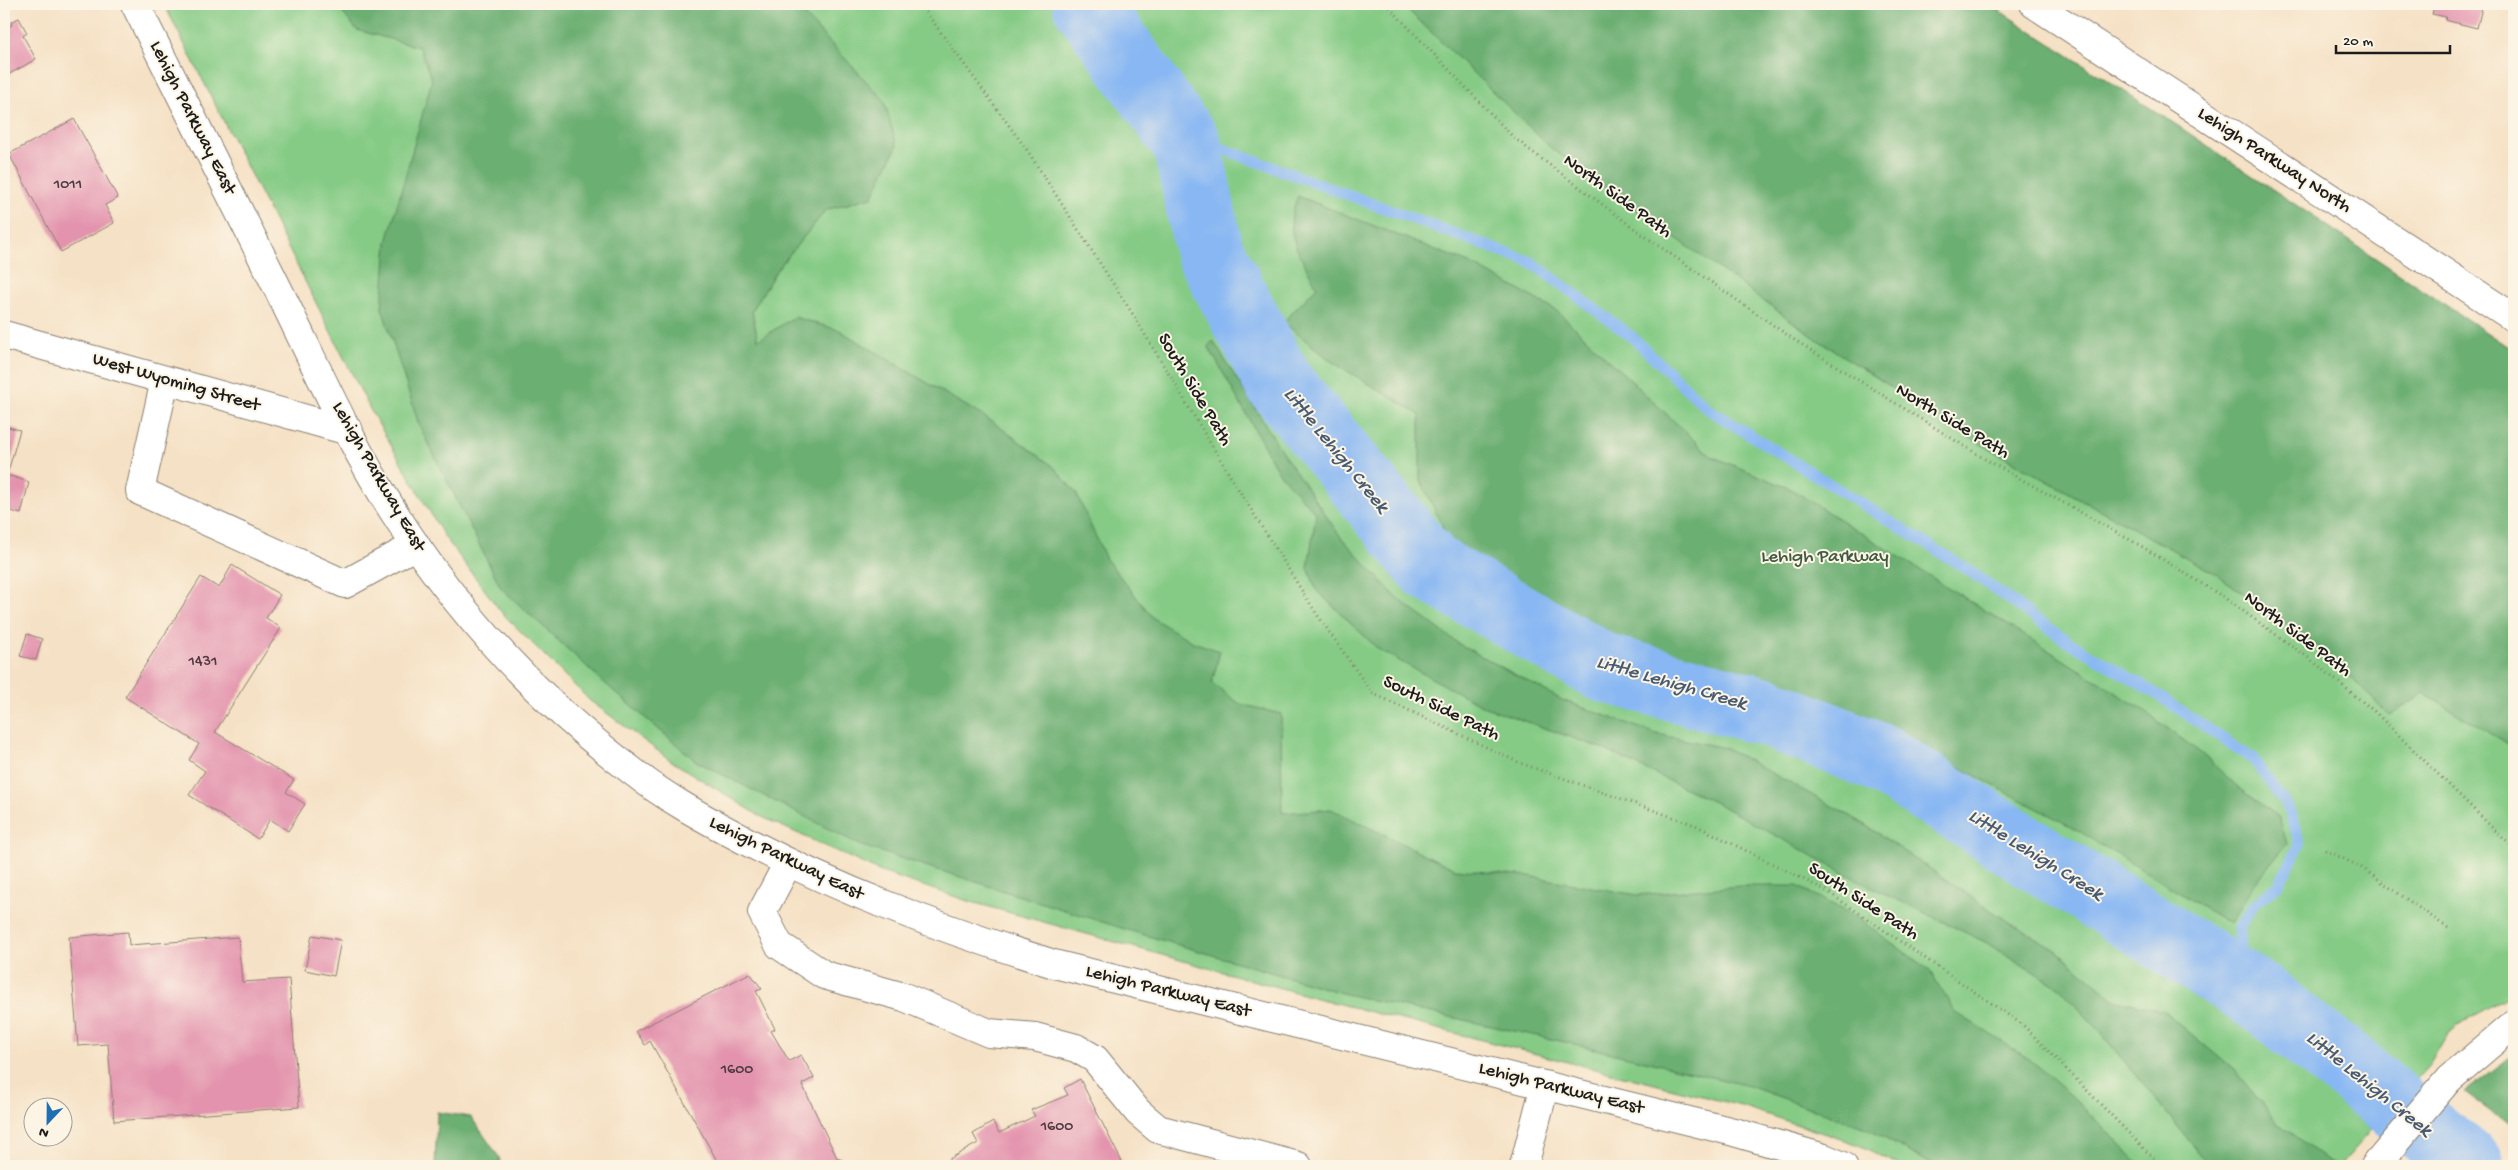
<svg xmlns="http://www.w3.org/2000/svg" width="2518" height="1170" font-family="'Gochi Hand',sans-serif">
<rect width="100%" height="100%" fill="#fcf5e5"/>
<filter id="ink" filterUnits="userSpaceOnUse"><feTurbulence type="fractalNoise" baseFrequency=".02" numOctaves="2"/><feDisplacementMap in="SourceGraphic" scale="10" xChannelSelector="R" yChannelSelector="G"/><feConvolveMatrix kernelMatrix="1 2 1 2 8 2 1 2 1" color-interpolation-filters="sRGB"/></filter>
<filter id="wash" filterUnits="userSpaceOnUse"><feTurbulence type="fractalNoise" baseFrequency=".0096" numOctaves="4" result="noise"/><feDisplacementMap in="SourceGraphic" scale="20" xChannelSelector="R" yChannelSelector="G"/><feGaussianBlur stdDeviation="1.12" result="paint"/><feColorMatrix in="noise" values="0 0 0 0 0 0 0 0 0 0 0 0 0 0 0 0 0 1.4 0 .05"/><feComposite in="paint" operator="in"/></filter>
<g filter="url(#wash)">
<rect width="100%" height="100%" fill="#f5e1c5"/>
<path fill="#85cb85" stroke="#507450" d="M164,4H1989L2181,128L2514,351V993L2471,1017L2447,1034L2430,1064L2340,1166H1901L1859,1145L1741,1106L1320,999L968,901L881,872L760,816L673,762L589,700L502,613L444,536L371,411Z"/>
<path fill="#6caf72" stroke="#446647" d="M335,4H794L884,100L897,146L872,197L826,210L776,271L752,311L758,340L794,317L839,330L993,422L1054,467L1076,493L1106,559L1154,619L1193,642L1220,651L1212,683L1240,704L1281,714L1282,813L1331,809L1455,869L1529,876L1637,895L1740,886H1797L1855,916L1929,970L1955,1012L2026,1057L2072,1096L2141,1166H1935L1866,1128L1749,1086L1578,1045L1345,994L1131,931L862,846L696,761L609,687L501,588L419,425L382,308L387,242L432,80L419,47L357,30Z
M1402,4H1989L2181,128L2514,351V748L2423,693L2390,716L2319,647L2216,574L1977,442L1818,340L1551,148Z
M1298,196L1474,265L1557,311L1711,456L1791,489L2142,709L2202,754L2238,787L2279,817L2287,844L2253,886L2230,924L2074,828L1864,717L1733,673L1701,676L1620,655L1449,540L1420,479V415L1331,361L1283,322L1317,287C1300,254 1281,233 1298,196Z
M1213,341L1283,453L1340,536L1397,598L1459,644L1562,700L1657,734L1726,748L1861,822L1995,913L2056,950L2114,999L2164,1011L2234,1070L2279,1124L2327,1161L2337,1166H2210L2096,1027L2060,988L1985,942L1861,882L1716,803L1601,748L1485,707L1379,650L1317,591L1308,568L1316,514L1279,473L1208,346Z
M2514,1054V1125L2500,1118L2465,1092Z
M437,1112L471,1117L499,1157L501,1166H435Z"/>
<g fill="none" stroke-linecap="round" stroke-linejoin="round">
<path stroke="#88b7f3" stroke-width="11" d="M1179,133L1531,262L1632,337L1708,409L1964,567L2067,641L2150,690L2253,759L2290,811L2300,845L2279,884L2254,905L2239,928L2241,960L2261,998"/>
<path stroke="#88b7f3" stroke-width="69" d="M1087,4L1187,144L1209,250L1278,381L1430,567L1604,668L1767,712L1880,758L2261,998L2348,1066L2469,1166"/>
</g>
<g id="blocks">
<path fill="#e393ad" d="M2435,4H2483L2477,28L2445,20L2446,17L2432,14Z
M19,18L27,33L23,36L36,59L4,77V30L12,25L11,22Z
M74,119L118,198L105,205L114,223L61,252L9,154Z
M4,426L20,430L7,475L29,482L21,514L4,509Z
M232,565L280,595L266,618L281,628L215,732L294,780L286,792L305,804L288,831L270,819L258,839L189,795L205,771L189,760L199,744L125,697L201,577L219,588Z
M27,634L42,639L36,660L20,656Z
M128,932L129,945L238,937L242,982L289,979L299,1107L114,1121L108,1044L78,1046L69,937Z
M312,935L341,940L334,976L305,970Z
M750,973L762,989L756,991L775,1029L771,1031L789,1061L801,1055L814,1078L802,1084L837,1158L860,1166H720L650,1041L645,1045L636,1031Z
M1080,1079L1124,1166H937L978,1143L973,1134L993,1122L999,1133L1035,1116L1031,1110L1068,1095L1064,1088Z"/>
</g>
</g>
<g filter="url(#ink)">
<use href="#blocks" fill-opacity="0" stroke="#887e70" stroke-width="1"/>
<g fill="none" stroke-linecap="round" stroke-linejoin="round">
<defs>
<path id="minor" d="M135,4C183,100 231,195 279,291C316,366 350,444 395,514C459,615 540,702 636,774C665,797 698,815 731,833C834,889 942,929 1054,964L1734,1132L1824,1158L1843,1166
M2034,4L2514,318
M4,335L349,431
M165,380L140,491L345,584L416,545
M788,863L762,912L779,945L824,975L904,997L989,1033L1035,1037L1076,1048L1095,1059L1138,1112L1158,1129L1298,1166
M1524,1166L1545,1085
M2375,1166L2449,1079L2514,1024"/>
</defs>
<use href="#minor" stroke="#887e70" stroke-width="30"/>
<path stroke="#887e70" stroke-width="3" stroke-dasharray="1 4" stroke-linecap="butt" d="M920,4L1027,150L1132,313L1235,484L1316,613L1372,693L1520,763L1695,825L1825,890L2023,1025L2161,1166
M1386,4L1514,138L1639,232L1796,341L1985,459L2141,546L2225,598L2310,659L2374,711L2514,849
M2325,850L2359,866L2451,930"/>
<use href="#minor" stroke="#fff" stroke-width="28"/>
</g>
</g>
<g text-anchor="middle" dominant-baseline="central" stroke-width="4" stroke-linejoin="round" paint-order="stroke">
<g font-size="16" fill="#4e3a40">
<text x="68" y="185">1011</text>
<text x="203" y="662">1431</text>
<text x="737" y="1070">1600</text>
<text x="1057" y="1127">1600</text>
</g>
<g font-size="19" fill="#1c1c1c" stroke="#fcf5e5">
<text transform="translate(192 118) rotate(63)">Lehigh Parkway East</text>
<text transform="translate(2274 161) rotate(33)">Lehigh Parkway North</text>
<text transform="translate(1617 197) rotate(36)">North Side Path</text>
<text transform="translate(176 383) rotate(16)">West Wyoming Street</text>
<text transform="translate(1194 390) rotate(59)">South Side Path</text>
<text transform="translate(1952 422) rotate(31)">North Side Path</text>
<text transform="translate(378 477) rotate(60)">Lehigh Parkway East</text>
<text transform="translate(2297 635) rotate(37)">North Side Path</text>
<text transform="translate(1441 709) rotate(26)">South Side Path</text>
<text transform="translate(786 859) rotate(26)">Lehigh Parkway East</text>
<text transform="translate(1863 902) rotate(33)">South Side Path</text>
<text transform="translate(1168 992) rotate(14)">Lehigh Parkway East</text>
<text transform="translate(1561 1089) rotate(14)">Lehigh Parkway East</text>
</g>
<g font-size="19" fill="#415941" stroke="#fcf5e5">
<text x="1825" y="557">Lehigh Parkway</text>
</g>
<g font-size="20" font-style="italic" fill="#475a72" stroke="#fcf5e5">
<text transform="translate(1335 451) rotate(51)">Little Lehigh Creek</text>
<text transform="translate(1671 684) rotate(16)">Little Lehigh Creek</text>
<text transform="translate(2035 856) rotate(32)">Little Lehigh Creek</text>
<text transform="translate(2368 1085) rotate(39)">Little Lehigh Creek</text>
</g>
</g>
<rect width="2518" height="1170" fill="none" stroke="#fcf5e5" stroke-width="20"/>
<g transform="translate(48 1122) rotate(202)"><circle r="24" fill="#fcf5e5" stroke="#a29e95"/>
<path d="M0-4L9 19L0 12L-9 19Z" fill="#1f6fb2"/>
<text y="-8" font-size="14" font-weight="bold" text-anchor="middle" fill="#1c1c1c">N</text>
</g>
<path d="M2336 45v8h114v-8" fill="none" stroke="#1c1c1c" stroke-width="2.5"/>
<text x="2343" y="45" font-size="15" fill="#1c1c1c" stroke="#fcf5e5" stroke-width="4" paint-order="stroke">20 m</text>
</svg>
